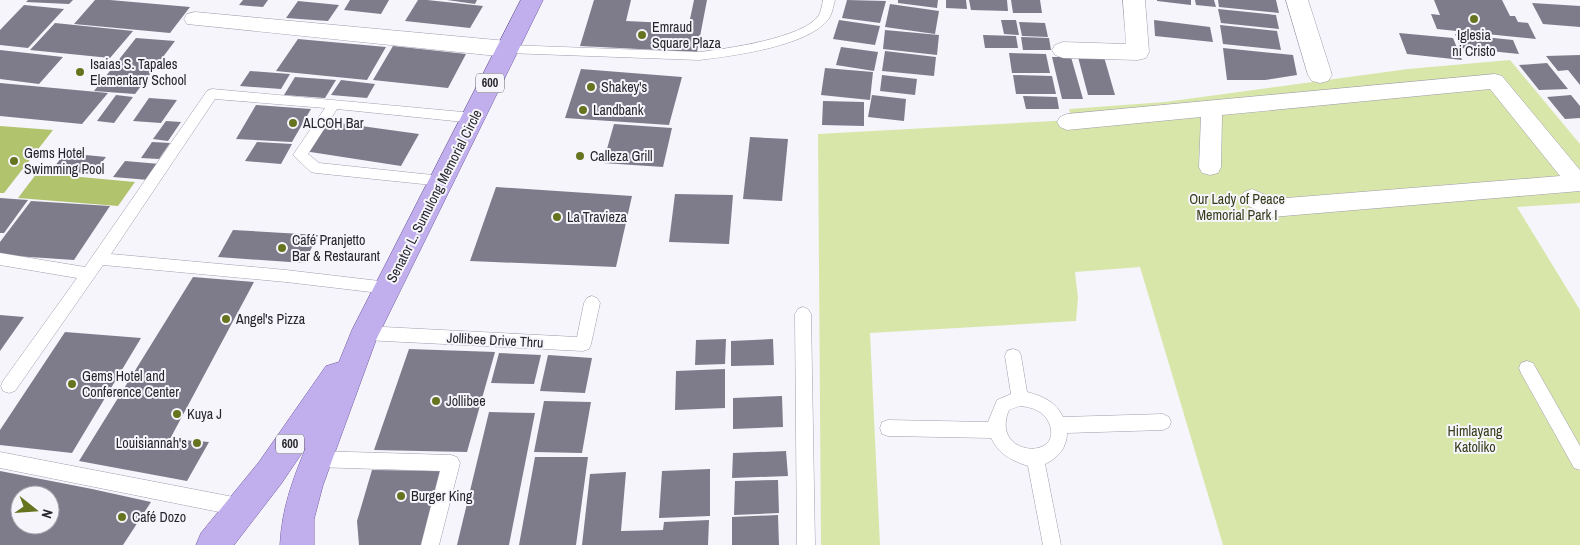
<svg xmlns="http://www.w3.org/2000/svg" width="1580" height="545" font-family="'Archivo Narrow',sans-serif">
<rect width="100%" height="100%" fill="#f6f5fc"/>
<path fill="#d8e6aa" d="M1510,60L1580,144V203L1517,207L1580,310V545H1223L1140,267L1075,272L1078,298L1076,321L870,333L880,545H821L818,134L1072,120L1069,109L1165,102L1408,69Z"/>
<path fill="#b2c36e" d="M0,126L53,130L4,193H0Z
M37,173L135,182L118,206L18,198Z"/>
<path fill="#7e7b8b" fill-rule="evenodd" d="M28,0H73L69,4L26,2Z
M95,0H110L190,7L170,33L74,24Z
M243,0H268L263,7L239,5Z
M350,0H389L381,14L344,10Z
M418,0H427L483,6L470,28L405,21Z
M447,0H477L475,4Z
M594,0H631L626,21L689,24L694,0H707L697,52L580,46Z
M847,0L886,1L880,23L842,18Z
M898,0H938L937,8L898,3Z
M946,0H966L967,9L946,8Z
M969,0H1007L1008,11L971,10Z
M1011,0H1040L1042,13H1013Z
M1157,0H1191V5L1157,1Z
M1195,0H1214L1216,7L1196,5Z
M1218,0H1276L1279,13L1219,7Z
M1434,0H1502L1510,16H1515L1518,22L1528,23L1536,39L1437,29L1431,14L1440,15Z
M298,1L339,5L328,21L286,18Z
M1532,3L1580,6V27L1543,24Z
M890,4L939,11L935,34L885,27Z
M24,5L64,9L28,48L0,45V30Z
M1218,9L1276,15L1279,29L1221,23Z
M839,20L880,26L875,45L833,39Z
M1001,20H1016L1019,35L1004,34Z
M1154,20L1210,27L1213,42L1155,36Z
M1019,22L1045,23L1048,37L1022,36Z
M55,23L133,31L110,58L30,50Z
M1220,25L1277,31L1281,50L1223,44Z
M885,30L939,35L937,55L883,49Z
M1399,33L1453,38L1462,60L1407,54Z
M1455,34L1513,40L1519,54L1461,48Z
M983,35L1016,36L1018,48H985Z
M1021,37L1049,38L1051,50H1023Z
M136,38L175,41L135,94L94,91Z
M298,39L386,47L367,80L276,71Z
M393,46L466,54L448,88L373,80Z
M841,47L878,52L874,71L836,65Z
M1223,48L1293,55L1297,75L1265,80H1227Z
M0,50L63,57L39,84L0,79Z
M885,51L936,57L934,76L882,71Z
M1009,53L1046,54L1050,73H1012Z
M1580,55V85L1568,70L1558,71L1546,56Z
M1052,57H1071L1083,99H1062Z
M1078,57H1104L1115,95H1088Z
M1547,63L1568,89L1539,90L1519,65Z
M825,68L873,72L870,100L821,95Z
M581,69L682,77L669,125L565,118Z
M250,71L290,74L281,89L240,86Z
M882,75L917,79L915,95L880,91Z
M1013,75L1052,76L1056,94H1016Z
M295,77L336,80L325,98L284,95Z
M341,80L375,84L367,98L331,95Z
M0,83L108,93L82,124L0,116Z
M116,95L133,97L114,123L97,121Z
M872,95L906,99L904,121L868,117Z
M1571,95L1580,106V118L1565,119L1547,97Z
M1023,96L1057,97L1059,109H1026Z
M149,98L177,100L161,123L133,121Z
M823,101L864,102V126L822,125Z
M256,105L311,109L292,142L236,139Z
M166,121L181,122L168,141L153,139Z
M325,121L419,134L401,166L304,151Z
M614,124L672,128L663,167L603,163Z
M750,137L788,139L782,201L743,199Z
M152,142L170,143L159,159L141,158Z
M257,142L292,144L281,164L245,161Z
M65,153L106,157L93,174L51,171Z
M125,161L160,164L149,180L113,177Z
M496,187L632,196L616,267L470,261Z
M675,194L733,195L729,244L669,242Z
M0,198L28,200L4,233H0Z
M31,201L110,206L74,260L0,255V242Z
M233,230L318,235L304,263L218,257Z
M193,277L254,282L170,439L209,442L187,481L79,461Z
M0,315L24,317L0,351Z
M65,332L141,338L72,453L0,445V430Z
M726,339L725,364L695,365L696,340Z
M773,339L774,365L731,366V341Z
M409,349L495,352L467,452L374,450Z
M499,353L541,355L534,384L491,383Z
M548,355L592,358L585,393L540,391Z
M725,369V408L675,410L676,371Z
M782,396L783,427L733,429V398Z
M544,401L591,402L582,453L534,452Z
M489,412L535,413L509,545H457Z
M786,451L788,476L732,478L733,453Z
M535,457H588L576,545H519Z
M710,469V516L659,518L662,471Z
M372,470L443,471L424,545H359L357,521Z
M0,471L92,489L151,502L123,545H0ZM20,495H50V525H20Z
M626,472L621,531L663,530L664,522L709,520L708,545H582L590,474Z
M778,480L779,513L734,515L735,481Z
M778,515L779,545H732V517Z"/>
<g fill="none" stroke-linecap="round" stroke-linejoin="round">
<defs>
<path id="service" d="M823,0H835C833,7 832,16 827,21C804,47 732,56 699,60L507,53L501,49L507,45L699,52C725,49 805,38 819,15C821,11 822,5 823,0Z
M212,89L474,113L479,115L481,118L479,121L474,123L337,109L308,154L319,163L442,176L447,177L449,181L447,185L442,186L316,173L311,172L293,155L325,108L215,99L111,254L286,270L388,282L393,283L396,288L393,293L388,294L286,282L103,265L15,391L9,393L3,391L1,386L3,381L77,278L0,265V253L85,267L207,91Z
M592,296L597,298L600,303L591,344L589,349L583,351L364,340L358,338L356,333L358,328L364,326L577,337L584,303L587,298Z
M803,307L808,309L811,314L815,545H797L795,314L798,309Z
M1013,349L1019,351L1021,356L1027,392C1043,396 1056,402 1063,417L1163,414L1169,417L1171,422L1169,427L1163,430L1067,433C1067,448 1058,458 1045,464L1061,545H1043L1028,466C1010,460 999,454 991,438L888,436L882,434L880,428L882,422L888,420L988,422L997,400L1011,394L1005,356L1007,351ZM1020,406C1032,407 1044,411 1049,423C1065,461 989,457 1009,410Z
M1527,361L1533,363L1580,446V470L1574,468L1521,373L1519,368L1521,363Z
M315,451L451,455L457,457L460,463L439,545H421L440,471L315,467L309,465L306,459L309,453Z
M0,452L244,499L250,502L253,508L250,514L244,517L0,468Z"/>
<path id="pedestrian" d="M1495,74L1502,76L1580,170V191L1272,217L1244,204L1241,198L1244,192L1252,189L1274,199L1560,176L1490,89L1222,115L1221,167L1218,173L1210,175L1202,173L1199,167L1201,117L1067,130L1060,127L1057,122L1060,117L1067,114Z"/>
<path id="minor" d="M1123,0H1145L1149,52L1146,58L1138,60L1063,58L1055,55L1052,50L1055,45L1063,42L1126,44Z
M1286,0H1308L1332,75L1328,81L1320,83L1312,81L1308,75Z
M195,12L507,41L515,44L518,49L515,54L507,57L187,24L184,19L187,14Z"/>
<path id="primary" d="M521,0H543L376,340L323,485L314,519V545H280C282,508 292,482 306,447L281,484L234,545H196L201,533L259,462L326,366L339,362L352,330Z"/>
</defs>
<use href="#service" stroke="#a09cad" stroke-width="1"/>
<use href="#pedestrian" stroke="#a09cad" stroke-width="1"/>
<use href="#minor" stroke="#a09cad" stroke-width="1"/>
<use href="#primary" stroke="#705ba1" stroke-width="1"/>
<use href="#service" fill="#fff" fill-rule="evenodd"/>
<use href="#pedestrian" fill="#fff" fill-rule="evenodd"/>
<use href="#minor" fill="#fff" fill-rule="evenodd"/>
<use href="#primary" fill="#c1aeec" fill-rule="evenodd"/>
</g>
<g fill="#66741f" stroke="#f6f5fc" stroke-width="2">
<circle cx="1474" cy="19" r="5"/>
<circle cx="642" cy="35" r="5"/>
<circle cx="80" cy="72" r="5"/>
<circle cx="591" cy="87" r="5"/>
<circle cx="583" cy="110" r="5"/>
<circle cx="293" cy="123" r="5"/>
<circle cx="580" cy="156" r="5"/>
<circle cx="14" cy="161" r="5"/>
<circle cx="557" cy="217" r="5"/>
<circle cx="282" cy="248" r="5"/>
<circle cx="226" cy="319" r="5"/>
<circle cx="72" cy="384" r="5"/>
<circle cx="436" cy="401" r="5"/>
<circle cx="177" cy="414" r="5"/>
<circle cx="197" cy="443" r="5"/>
<circle cx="401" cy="496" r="5"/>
<circle cx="122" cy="517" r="5"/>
</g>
<g text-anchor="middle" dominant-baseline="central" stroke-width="4" stroke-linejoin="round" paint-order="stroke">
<g fill="#f6f5fc" stroke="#65646a" stroke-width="1">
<rect x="476" y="73.5" width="28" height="19" rx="4"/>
<rect x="276" y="434.5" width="28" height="19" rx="4"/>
</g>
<g font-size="12" font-weight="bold" fill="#27262c">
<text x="490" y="83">600</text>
<text x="290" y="444">600</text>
</g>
<g font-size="14" fill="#27262c" stroke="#f6f5fc" text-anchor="start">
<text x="652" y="27">Emraud<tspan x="652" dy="16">Square Plaza</tspan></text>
<text x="1474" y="35" text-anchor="middle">Iglesia<tspan x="1474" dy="16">ni Cristo</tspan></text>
<text x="90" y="64">Isaias S. Tapales<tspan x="90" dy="16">Elementary School</tspan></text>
<text x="601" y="87">Shakey's</text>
<text x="593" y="110">Landbank</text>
<text x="303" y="123">ALCOH Bar</text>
<text x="24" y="153">Gems Hotel<tspan x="24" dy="16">Swimming Pool</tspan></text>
<text x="590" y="156">Calleza Grill</text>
<text x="567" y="217">La Travieza</text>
<text x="292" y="240">Café Pranjetto<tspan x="292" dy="16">Bar &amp; Restaurant</tspan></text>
<text x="236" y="319">Angel's Pizza</text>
<text x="82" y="376">Gems Hotel and<tspan x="82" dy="16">Conference Center</tspan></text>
<text x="446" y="401">Jollibee</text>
<text x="187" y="414">Kuya J</text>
<text x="187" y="443" text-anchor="end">Louisiannah's</text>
<text x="411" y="496">Burger King</text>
<text x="132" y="517">Café Dozo</text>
</g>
<g font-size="14" fill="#27262c" stroke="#f6f5fc">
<text transform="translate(434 196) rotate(-63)">Senator L. Sumulong Memorial Circle</text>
<text transform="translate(495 340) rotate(3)">Jollibee Drive Thru</text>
</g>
<g font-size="14" fill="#353c18" stroke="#f6f5fc">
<text x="1237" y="199">Our Lady of Peace<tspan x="1237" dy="16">Memorial Park I</tspan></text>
<text x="1475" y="431">Himlayang<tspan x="1475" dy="16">Katoliko</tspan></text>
</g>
</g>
<g transform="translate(35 510) rotate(107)"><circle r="24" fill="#f6f5fc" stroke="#a3a2a9"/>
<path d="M0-4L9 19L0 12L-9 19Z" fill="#66741f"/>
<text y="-8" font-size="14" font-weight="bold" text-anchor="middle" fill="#27262c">N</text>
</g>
</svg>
